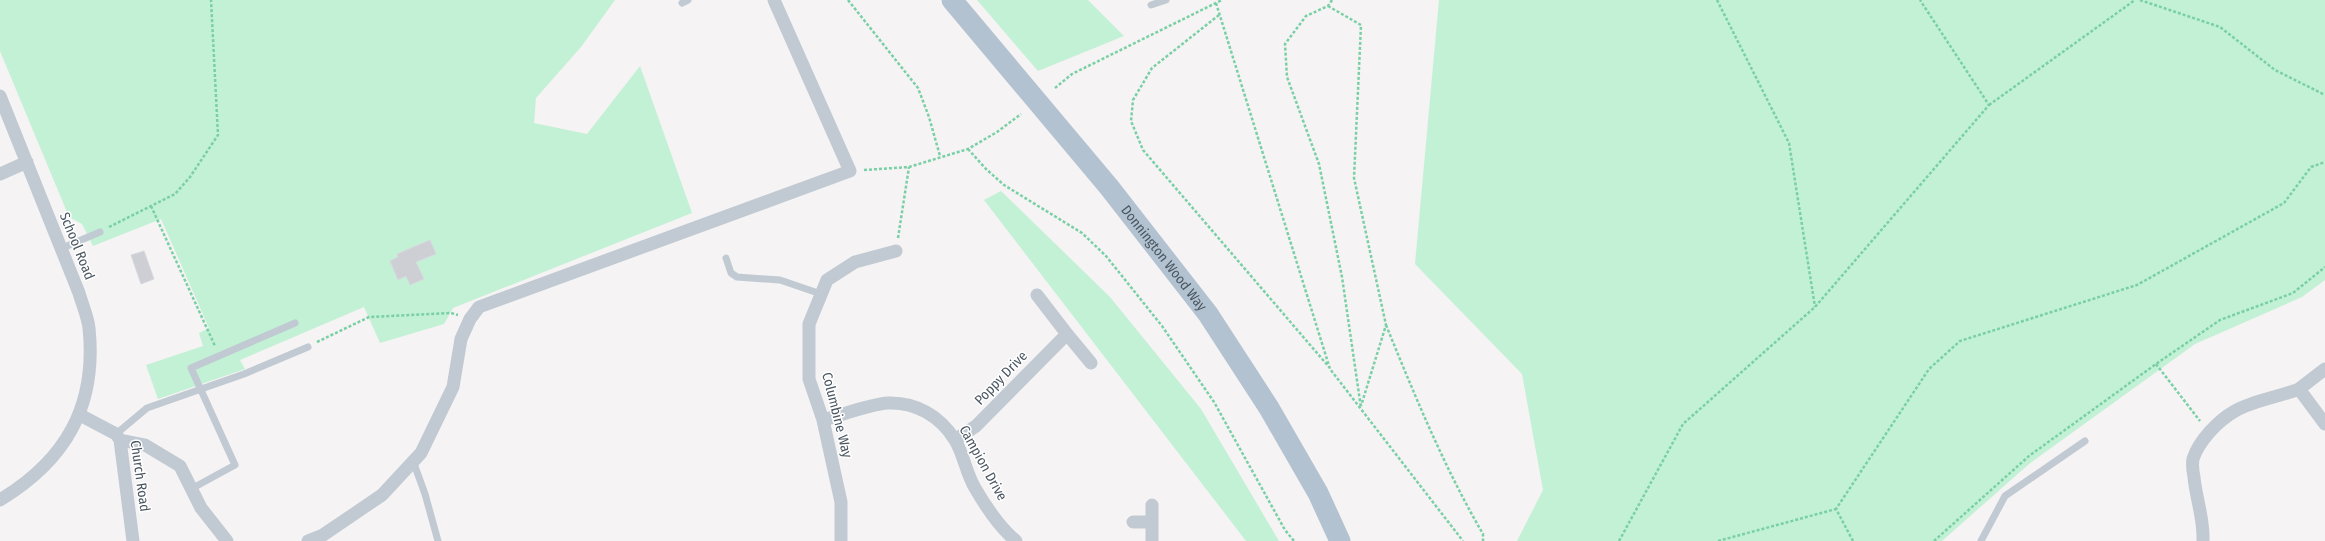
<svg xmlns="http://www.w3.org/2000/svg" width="2325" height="541" font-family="'Fira Sans Condensed',sans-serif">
<rect width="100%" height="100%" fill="#f5f3f3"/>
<path fill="#c3f1d5" d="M0,0H615L581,47L536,98L534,123L587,134L640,66L692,213L453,308L444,324L380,343L364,307L240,360L245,369L158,399L146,365L203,346L199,333L209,328L161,219L93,246L82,224L69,217L0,51Z
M977,0H1088L1124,36L1038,71Z
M1439,0H2325V280L2302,297L2195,344L2029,464L1942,541H1517L1543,490L1522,374L1415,264Z
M1001,191L1110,297L1201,409L1279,541H1246L984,200Z"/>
<path fill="#cdcfd5" stroke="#d7d9de" d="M430,240L436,254L416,262L424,279L410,285L406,276L398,280L390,261L398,257L397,254Z
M144,251L154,279L141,284L131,255Z"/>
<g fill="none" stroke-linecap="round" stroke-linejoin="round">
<path stroke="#7ad0a6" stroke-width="2.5" stroke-dasharray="3 2" stroke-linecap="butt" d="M848,0L918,88L929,117L940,156
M1332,0L1328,6L1306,16L1285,44L1287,77L1319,164L1342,277L1361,408
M1717,0L1789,143L1815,307
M2140,0L2220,27L2275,70L2325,95
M1216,3L1330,369L1463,541
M1328,6L1361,25L1354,178L1386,325L1361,406
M1219,15L1152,68L1133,100L1131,121L1143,150L1329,367
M1055,88L1072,74L1222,0
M1989,105L2135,0
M968,149L986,169L1004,185L1082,233L1106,256L1162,326L1214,402L1285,530L1294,541
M864,170L909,167L968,149L997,132L1021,114
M151,206L215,346
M109,227L175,194L190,177L218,135L211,0
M898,238L909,167
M1386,325C1415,396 1444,467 1483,534V541
M317,342L369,317L451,313L458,315
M2156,364L2200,421
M1619,541L1683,424L1815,307L1989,105L1920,0
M1718,541L1836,509
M1853,541L1836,509L1929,369L1960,341L2137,285L2284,203L2311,167L2325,162
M1934,541L2029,456L2156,364L2220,320L2293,293L2325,267"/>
<path stroke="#c1cad2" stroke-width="7" d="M682,3L688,0
M1151,5L1166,0
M60,249L100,232
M726,258L731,273L737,277L780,280L821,294
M116,434L147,408L244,374L308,347
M413,461L425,494L438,541
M191,489L235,465L191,368L295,323
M1981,541L2005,496L2085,441"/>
<path stroke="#c1cad2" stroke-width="13" d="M0,96L79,293C82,304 88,317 89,328C97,406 66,460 0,500
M0,174L27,162
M1067,334L1091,363
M2299,389L2325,369
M80,415L116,434L120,440L133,541
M823,420C842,415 870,404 888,403C916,402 940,416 955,440C964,455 966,473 975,488C986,507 999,527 1016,541
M120,440L145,445L180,466L201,508L227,541
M955,440L976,426L1067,334L1037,295
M1152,505V541
M1133,522H1151
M308,541L323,535L382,495L421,453L453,387L461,339L470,319L479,307L850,171L774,0
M841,541V502L823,420L809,379V324L827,280L855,262L896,251
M2203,541C2204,518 2196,499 2194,477C2193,472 2192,464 2193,459C2199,440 2219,420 2235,411C2254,400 2279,397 2299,389L2325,424"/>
<path stroke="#b3c2d1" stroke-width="21" id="s1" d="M952,0L1109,187L1208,314L1269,408L1318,493L1340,541"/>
</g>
<g text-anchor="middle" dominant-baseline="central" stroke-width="3" stroke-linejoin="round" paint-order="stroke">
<g font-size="14" fill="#4a5661" stroke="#fff">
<text transform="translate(77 246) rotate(68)">School Road</text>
<text stroke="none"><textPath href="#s1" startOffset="334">Donnington Wood Way</textPath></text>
<text transform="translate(1001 378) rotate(-46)">Poppy Drive</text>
<text transform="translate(837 415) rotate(76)">Columbine Way</text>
<text transform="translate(983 463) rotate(61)">Campion Drive</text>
<text transform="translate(140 476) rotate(82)">Church Road</text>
</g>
</g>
</svg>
